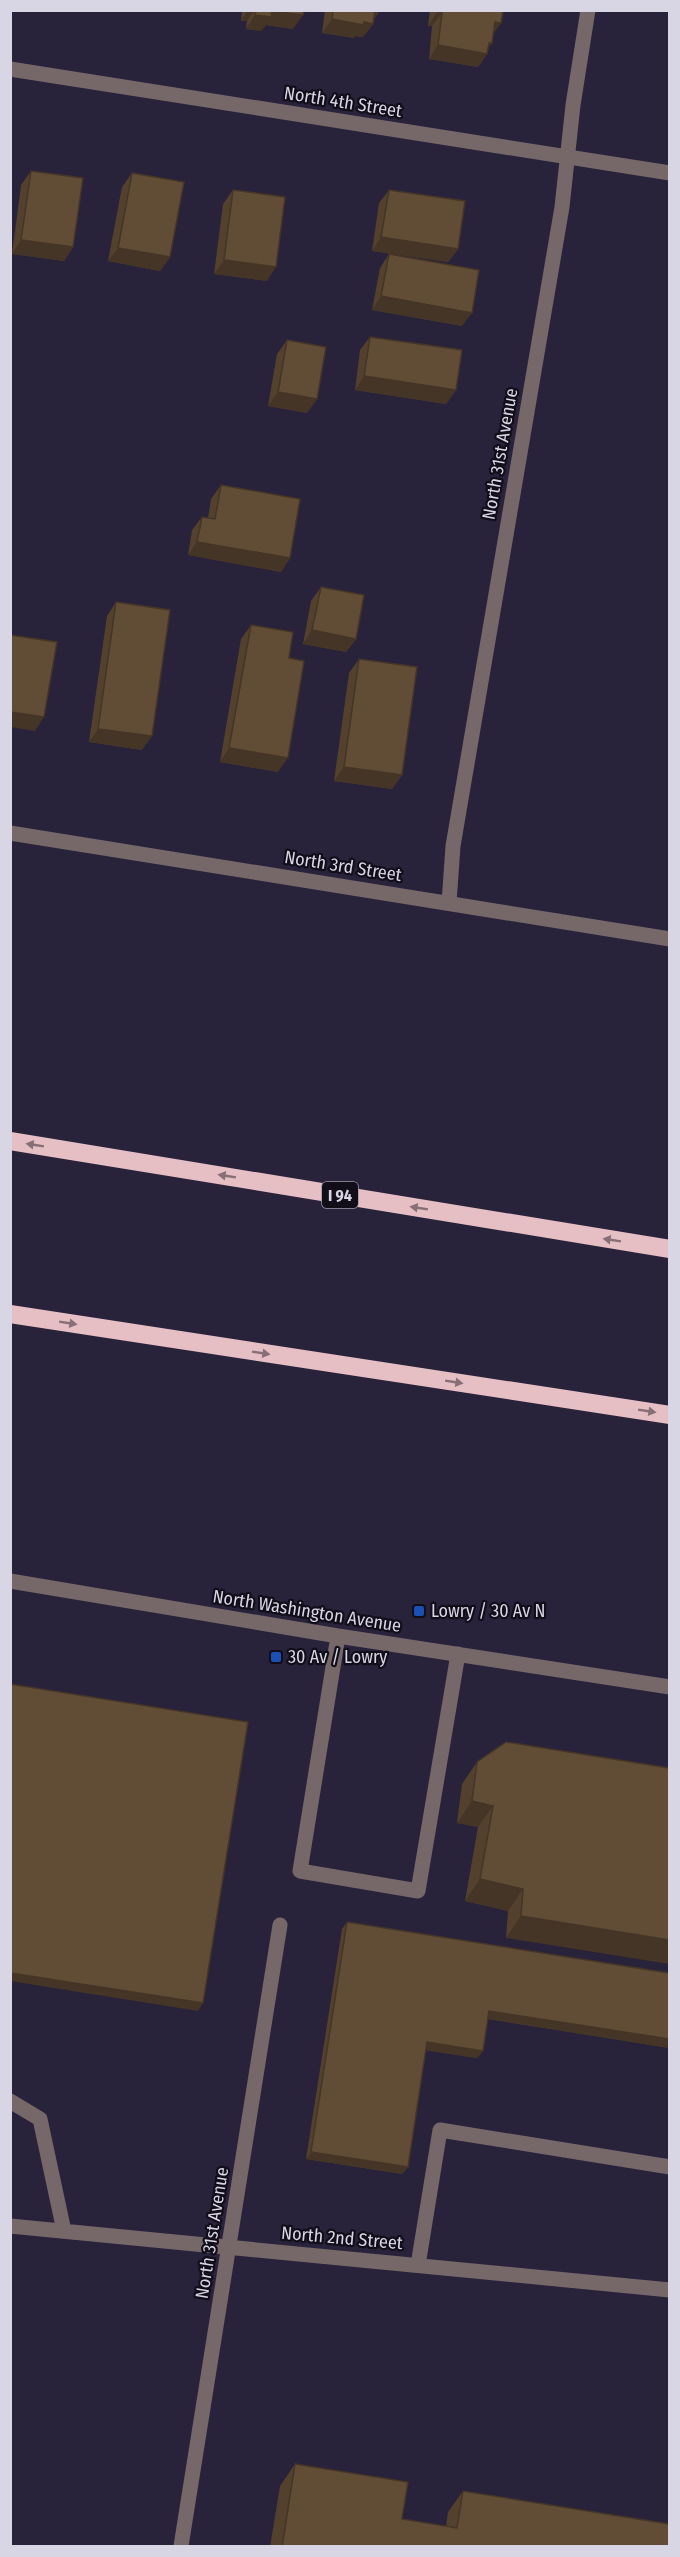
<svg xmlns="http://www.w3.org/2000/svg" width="680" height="2557" font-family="'Fira Sans Condensed',sans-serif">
<rect width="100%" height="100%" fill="#29223b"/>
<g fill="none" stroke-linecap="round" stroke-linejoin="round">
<path stroke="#766768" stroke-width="15" d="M10,69L670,173
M10,833L670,939
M449,903L453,846L562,207L573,105L588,10
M10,1581L338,1636L670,1687
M338,1636L300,1871L418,1891L458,1654
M10,2101L40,2119L64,2231
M10,2226L670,2290
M418,2265L440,2130L670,2167
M181,2546L280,1925"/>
<path stroke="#e5bfc3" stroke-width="18" d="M10,1141L670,1249
M10,1314L670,1415"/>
</g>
<path fill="#53412e" d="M242,10H304L293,29L266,25L261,31L246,29L247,21H241Z
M325,10H380L375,18H374L373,24L363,37L355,36L354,38L322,33Z
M430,10H503L501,23L493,33L487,54L478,67L429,59L432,26H428Z
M31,171L73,247L64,261L12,254L21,185Z
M132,173L170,257L160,271L108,261L122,187Z
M233,190L267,281L214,274L223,204Z
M389,190L458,249L448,262L372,251L379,203Z
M389,254L462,326L372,310L380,268Z
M370,337L456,390L446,404L355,390L360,350Z
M287,340L317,399L307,413L268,406L277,354Z
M221,485L290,558L281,572L188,555L192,530L202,517L208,518L211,499Z
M321,587L356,639L346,652L303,644L311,601Z
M116,602L142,750L89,742L107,616Z
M251,625L289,658L278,772L220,762L241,639Z
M359,659L402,775L392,789L334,781L349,673Z
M477,1762L669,1768L506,1938L508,1911L465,1901L478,1827L457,1823L462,1784Z
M347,1922L669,2048L488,2019L483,2051L477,2058L426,2050L408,2167L402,2174L306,2159L342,1929Z
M295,2464L402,2519L446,2526L448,2512L463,2491L669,2547H270L280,2486Z"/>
<path fill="#443526" d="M248,10H255L247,21H241Z
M371,10H380L375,18L366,17Z
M272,11L303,15L293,29L266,25L261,31L246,29L255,15Z
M437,12L442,13L432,26H428Z
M332,19L364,22L373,24L363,37L355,36L354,38L322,33Z
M495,22L501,23L491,37Z
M489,43H492L485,53L487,54L478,67L429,59L438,45Z
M381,237L458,249L448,262L372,251Z
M21,240L73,247L64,261L12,254Z
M118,248L170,257L160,271L108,261Z
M224,260L276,267L267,281L214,274Z
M381,296L472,313L462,326L372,310Z
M364,376L456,390L446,404L355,390Z
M278,392L317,399L307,413L268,406Z
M197,542L290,558L281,572L188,555Z
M312,630L356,639L346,652L303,644Z
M10,712L44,717L35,731L10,727Z
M98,729L152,736L142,750L89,742Z
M229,748L288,758L278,772L220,762Z
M344,767L402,775L392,789L334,781Z
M472,1801L493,1806L478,1827L457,1823Z
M480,1879L523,1889L508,1911L465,1901Z
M521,1916L669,1940V1964L506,1938Z
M10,1973L203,2003L198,2011L10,1981Z
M489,2011L669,2039V2048L484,2018Z
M427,2042L483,2051L477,2058L422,2050Z
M311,2152L408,2167L402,2174L306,2159Z"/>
<path fill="#614c36" stroke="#443526" stroke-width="1.5" d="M256,10H304L303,15L272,11L271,17L255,15Z
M333,10H375L373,24L364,22L363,25L332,19Z
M438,10H503L501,23L495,22L492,43H489L487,54L438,45L442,13L437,12Z
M31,171L83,178L73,247L21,240Z
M132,173L184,182L170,257L118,248Z
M233,190L285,197L276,267L224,260Z
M389,190L465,201L458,249L381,237Z
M389,254L479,270L472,313L381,296Z
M370,337L462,350L456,390L364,376Z
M287,340L326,347L317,399L278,392Z
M221,485L300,499L290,558L197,542L202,517L215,519Z
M321,587L364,595L356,639L312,630Z
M116,602L170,610L152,736L98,729Z
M251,625L293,632L289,658L304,661L288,758L229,748Z
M10,635L57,642L44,717L10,712Z
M359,659L417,667L402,775L344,767Z
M10,1684L248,1722L203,2003L10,1973Z
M506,1742L669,1768V1940L521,1916L523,1889L480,1879L493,1806L472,1801L477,1762Z
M347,1922L669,1973V2039L489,2011L483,2051L427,2042L408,2167L311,2152Z
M295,2464L408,2482L402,2519L457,2528L463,2491L669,2524V2547H282Z"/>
<defs><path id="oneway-solid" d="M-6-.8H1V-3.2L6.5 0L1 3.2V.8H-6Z" transform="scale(1.5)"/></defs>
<g fill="#866f76">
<use href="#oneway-solid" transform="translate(35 1145) rotate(-171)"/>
<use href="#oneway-solid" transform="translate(227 1176) rotate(-171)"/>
<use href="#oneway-solid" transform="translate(419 1208) rotate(-171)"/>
<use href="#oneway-solid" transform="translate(612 1240) rotate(-171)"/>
<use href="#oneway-solid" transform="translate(68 1323) rotate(9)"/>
<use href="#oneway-solid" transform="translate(261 1353) rotate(9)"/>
<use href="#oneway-solid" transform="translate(454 1382) rotate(9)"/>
<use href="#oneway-solid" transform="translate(647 1411) rotate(9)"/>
</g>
<g fill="#1a4fb4" stroke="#110e19" stroke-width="2">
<rect x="413" y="1605" width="12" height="12" rx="3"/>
<rect x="270" y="1651" width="12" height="12" rx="3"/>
</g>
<g text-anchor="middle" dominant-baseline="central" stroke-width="4.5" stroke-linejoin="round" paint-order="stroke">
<rect fill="#110e19" stroke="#9c99a8" stroke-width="1.5" x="322" y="1182" width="36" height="26" rx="4.5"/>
<g font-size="16" font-weight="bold" fill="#d8d5e5">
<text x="340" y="1195">I 94</text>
</g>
<g font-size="18" fill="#d8d5e5" stroke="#110e19">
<text transform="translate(343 102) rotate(9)">North 4th Street</text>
<text transform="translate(500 454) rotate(-80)">North 31st Avenue</text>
<text transform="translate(343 866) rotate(9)">North 3rd Street</text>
<text transform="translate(307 1611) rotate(9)">North Washington Avenue</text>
<text transform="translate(212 2233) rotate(-81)">North 31st Avenue</text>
<text transform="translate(342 2238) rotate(5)">North 2nd Street</text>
</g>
<g font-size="18" fill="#d8d5e5" stroke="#110e19" text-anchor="start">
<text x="431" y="1611">Lowry / 30 Av N</text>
<text x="288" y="1657">30 Av / Lowry</text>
</g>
</g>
<rect width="680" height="2557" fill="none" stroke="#d8d5e5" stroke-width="24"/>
</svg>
